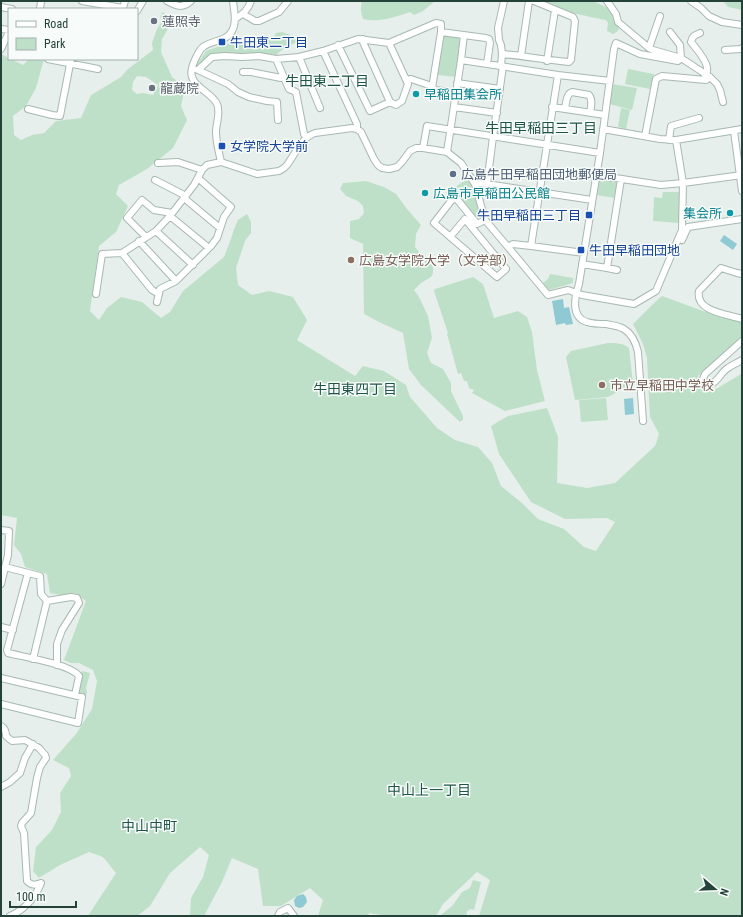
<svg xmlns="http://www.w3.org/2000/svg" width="743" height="917" font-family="'Roboto Condensed','Noto Sans JP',sans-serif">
<rect width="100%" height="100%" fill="#e6efeb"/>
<path fill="#bfe0c8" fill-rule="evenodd" d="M362,1H435L423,11L414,15L410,12C395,17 379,23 363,19C361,13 360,8 362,1Z
M545,1H593L608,8L612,14L614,22L619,27L618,31L613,34L607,31L608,23L606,20C592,17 554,11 545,1Z
M723,1H742V10L728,7Z
M163,12L170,17L172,22L162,39L161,52L172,77L185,87L181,106L187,120L173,148L147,169L119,185L116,194L128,206L116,232L99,246L90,311L99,320L107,308L121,297L142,302L161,318L170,312L183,291L224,257L231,239L234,229L238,220L247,214L251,222V233L245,241L236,268L238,285L252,295L269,291L293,297L307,320L297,340L355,376L363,366L384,371L406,385L410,397L437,428L455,440L478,447L492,463L501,486L522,503L538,519L564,529L584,547L596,551L615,522L607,518L565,519L531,502L499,454L491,426L508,416L547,408L558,437L557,483L587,488L615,483L655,446L659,434L650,417L647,358L643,344L633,324L654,303L662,296L703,311L742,321V336L722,355L698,376L702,387L711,392L741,374H742V916H479L490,880L477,872L443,904L436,916H387L369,913L368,916H318L323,900L310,888L281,906H263L258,869L232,858L222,882L204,916H190L191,898L203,877L209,855L200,847L170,873L150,906L137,916H88L116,873L103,857L89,852L60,865L39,878L33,871L36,847L52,830L61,812L60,793L71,776L69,768L53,760L76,734L92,709L97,681L93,670L79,663H71L64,660L86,601L75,593L61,595L50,593L47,574L25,567L21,554L14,545L17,518L1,515V54L23,65L29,59H44L36,88L26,106L13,116L14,135L21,140L32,135L44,133L56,121L81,118L91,95L121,77L128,69L153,50L152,43L157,29L162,21L160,16ZM137,76L146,77L158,85L153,95L143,93L137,94L132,90L133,82Z
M282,32L294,36L297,40L296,43L288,45L276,55L218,53L209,56L198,65L197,64L206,51L214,48L227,44L251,43L263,42L273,38L276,33Z
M444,35L460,37L456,77L437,75L443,36Z
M628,69L654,74L650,89L625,84Z
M612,84L637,88L632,110L609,104Z
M621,108L630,110L626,129L618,127Z
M599,178L618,182L615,198L596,195Z
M468,179L471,183L480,216L478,218L475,216L453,188Z
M366,181L384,187L396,194L407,209L421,225L416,234L415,247L420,253L427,257L433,267V273L431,277L421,283L414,290L419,297L428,316L432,338L427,353L431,363L443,369L451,383V391L463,416V420L460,422L421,385L409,369L403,333L379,322L364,314L363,244L350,238V221L359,219L364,213L363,206L358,201L346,196L340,189L343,183Z
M663,192H680L681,194L679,223L653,221L654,197L662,198Z
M550,274L573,278V283L549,290L543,283L548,279Z
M473,277L483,284L494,318L518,311L527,317L532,332L537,370L545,401L505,411L472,393L474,390L469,388L467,381H464L461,373L458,374L447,334L448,333L434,291L435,289Z
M608,343C616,343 623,343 629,348L633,384L608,397L575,400L566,357L571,351Z
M606,398L608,420L581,422L579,400Z
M82,671L90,673L86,688L87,692L86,696L79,694L78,692Z
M473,880L481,882L474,910L471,909L467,911L466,916H440L453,905L462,892L470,888Z"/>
<path fill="#8ec9d4" d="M724,235L737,244L733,250L720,241Z
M563,299L564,308L569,307L573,324L566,325L565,323L556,325L552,301Z
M633,398L634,414L625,415L624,399Z
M303,894L306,897L307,902L303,907L299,908L295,906L294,900L297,896Z"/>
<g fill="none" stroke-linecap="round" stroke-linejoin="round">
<defs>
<path id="minor" d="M82,1L123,8L125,1
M167,1C176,6 182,9 191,1
M607,1L616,14L618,22L649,48L653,50L681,58L710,77L717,84L720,90L723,102
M691,1L701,8L709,16L722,22L742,25
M1,7L12,9
M40,9L41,1
M137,11L143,1
M243,14L255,21H259L279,12L288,1
M235,19C243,14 248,10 251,1
M1,29L9,30
M441,32L486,38L489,39L490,43L487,64
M700,33C695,35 692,36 691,42C696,48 707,62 707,68C708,72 707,72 705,75
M363,39V42L390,102L396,105L402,101L408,84L389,43
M338,45L370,111L390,102
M649,48L660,16
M1,49L9,32
M725,50L741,49L742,48
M323,51L357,124V129
M502,54L501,45L499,40L498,28L504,1
M521,56L529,1
M299,57L320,108
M48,59L98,69
M276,59L289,89L296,92L304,134L306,137
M461,60L558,75L610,81
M547,61L555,10
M501,66L502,54C524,56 546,60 569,62L571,60L575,21L573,17L534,1
M192,68L198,70L212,57L225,56L242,57L259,56L276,59L299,57L323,51L358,39L389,43L436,23L441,24V32L432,88L436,90L456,93
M198,70L228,84L238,92L249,97L267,101L277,102L278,120
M243,72H251L281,78L283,77
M406,80L411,79L432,86
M457,83L500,89
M454,107L497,113
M552,107L605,115
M28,109L52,115L60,116L71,59
M565,109C566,104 566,94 572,92L589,95C593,100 591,107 590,113
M603,129L660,139L676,140L742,129
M734,131L742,191
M645,136L656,79L662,76L706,80L710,77
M669,140L671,126L699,118
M423,148L427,126L600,153
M447,152L461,60L464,35
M221,162C219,152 216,142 216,132C216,123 221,113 217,104C211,91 187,86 192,68C193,63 199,50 203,47C212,40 226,42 232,31C237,22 234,11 233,1
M158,163L178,162L202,170
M596,175L661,185L683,183L742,175
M155,180L186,196
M475,184L480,183L592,200
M487,184L493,137L503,66
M184,198L220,228
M170,216L209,248
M156,231L193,265
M146,237L127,218L142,200L154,210L172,213
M450,237L465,219L506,269L497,277L434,223L451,201L456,198L477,224L485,220
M682,240L688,227L742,219
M139,241L176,281
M531,246L558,75
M508,247L513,244L531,246L584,253
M122,253L152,290L159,294
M582,264L607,268L617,270
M607,268L621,179
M742,274L737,273L721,268L699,291C695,312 728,314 742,319
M96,294L102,254L122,253L156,231L170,216L194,185L202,170L207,165L221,162L257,174L279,171L284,168L287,165C295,154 302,137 315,133L352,128L357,129L361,132L374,159L378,165L382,168L389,169L397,167L402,162L410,151L416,148H423L447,152L461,163L475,184L485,220L508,247L548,295L568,290L582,295L634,304L656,291L682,230L683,183L676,140
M157,302L160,289L176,281L211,246L217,238L224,217L231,207L198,178
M742,341L705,374L703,379L704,382C716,389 719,373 728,368C732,365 737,363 742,360
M643,421L638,352C636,343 632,334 624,329C619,326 612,325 606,324C600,324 593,324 587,322C570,317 575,296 579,284L600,153L614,49L616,43L640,54L678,61L681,58L680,45L670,32
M1,530L9,531L8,555L1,584
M5,567L40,576L41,594L47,601L71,597L77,598L79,603L62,630L57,644V665
M28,573L7,650L8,653C24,657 70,664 79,676L75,695
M1,627L13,630
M33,659L47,601
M1,678L82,697L78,723L1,704
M1,726C5,728 6,732 6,736L12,741L25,740L39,748L45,755L46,758L40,767L37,778L31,813L22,823L21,826L24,833L27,881C32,886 35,885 41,883
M1,787L10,782L20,773L25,758L33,744
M10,916C24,910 36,897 41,883
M278,916L280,912L288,908L294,916"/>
</defs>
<use href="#minor" stroke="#a8b8b2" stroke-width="8"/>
<use href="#minor" stroke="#fff" stroke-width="6"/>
</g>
<g fill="#6b7280" stroke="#f7fbf9" stroke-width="1.5">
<circle cx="154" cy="21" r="4"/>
<circle cx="152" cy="88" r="4"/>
</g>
<g fill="#1a4fb4" stroke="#f7fbf9" stroke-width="1.5">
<rect x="218" y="38" width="8" height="8" rx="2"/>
<rect x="218" y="142" width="8" height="8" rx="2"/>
<rect x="585" y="211" width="8" height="8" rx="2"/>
<rect x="577" y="246" width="8" height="8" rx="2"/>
</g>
<g fill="#0f9aa8" stroke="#f7fbf9" stroke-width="1.5">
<circle cx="416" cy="94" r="4"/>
<circle cx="425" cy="193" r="4"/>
<circle cx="730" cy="213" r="4"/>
</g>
<circle fill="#5c6f8a" stroke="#f7fbf9" stroke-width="1.5" cx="453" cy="174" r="4"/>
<g fill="#8d6e63" stroke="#f7fbf9" stroke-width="1.5">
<circle cx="351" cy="260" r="4"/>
<circle cx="602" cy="385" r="4"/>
</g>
<g text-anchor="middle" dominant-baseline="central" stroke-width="3" stroke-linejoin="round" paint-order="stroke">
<g font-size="13" fill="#5b616d" stroke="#f7fbf9" text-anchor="start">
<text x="162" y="21">蓮照寺</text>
<text x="160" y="88">龍蔵院</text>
</g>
<g font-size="13" fill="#164399" stroke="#f7fbf9" text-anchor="start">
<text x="230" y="42">牛田東二丁目</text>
<text x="230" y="146">女学院大学前</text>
<text x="581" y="215" text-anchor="end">牛田早稲田三丁目</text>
<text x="589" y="250">牛田早稲田団地</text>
</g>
<g font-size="13" fill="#0d838f" stroke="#f7fbf9" text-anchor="start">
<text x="424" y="94">早稲田集会所</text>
<text x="433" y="193">広島市早稲田公民館</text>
<text x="722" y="213" text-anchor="end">集会所</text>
</g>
<g font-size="13" fill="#4e5e75" stroke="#f7fbf9" text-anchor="start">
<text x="461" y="174">広島牛田早稲田団地郵便局</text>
</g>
<g font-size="13" fill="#785e54" stroke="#f7fbf9" text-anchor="start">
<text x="359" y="260">広島女学院大学（文学部）</text>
<text x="610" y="385">市立早稲田中学校</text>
</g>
<g font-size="14" fill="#1f5548" stroke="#f7fbf9">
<text x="327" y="81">牛田東二丁目</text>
<text x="541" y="128">牛田早稲田三丁目</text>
<text x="355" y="389">牛田東四丁目</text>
<text x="429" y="790">中山上一丁目</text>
<text x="149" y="826">中山中町</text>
</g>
</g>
<rect width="743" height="917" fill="none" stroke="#24423a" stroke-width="4"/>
<rect x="8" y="8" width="130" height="52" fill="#f7fbf9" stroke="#a3b1ad"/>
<rect x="16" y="21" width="20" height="6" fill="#ffffff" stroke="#a3b1ad"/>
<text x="44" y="28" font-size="12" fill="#24423a">Road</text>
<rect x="16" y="38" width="20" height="12" fill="#bfe0c8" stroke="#a3b1ad"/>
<text x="44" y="48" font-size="12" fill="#24423a">Park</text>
<g transform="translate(715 889) rotate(109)" stroke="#f7fbf9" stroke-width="3" paint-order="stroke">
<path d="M0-3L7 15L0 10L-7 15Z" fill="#24423a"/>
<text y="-6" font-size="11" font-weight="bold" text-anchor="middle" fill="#24423a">N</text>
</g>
<path d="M10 901v6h66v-6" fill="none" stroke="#24423a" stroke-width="2"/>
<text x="16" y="901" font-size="12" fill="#24423a" stroke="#f7fbf9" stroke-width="3" paint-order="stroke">100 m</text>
</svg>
